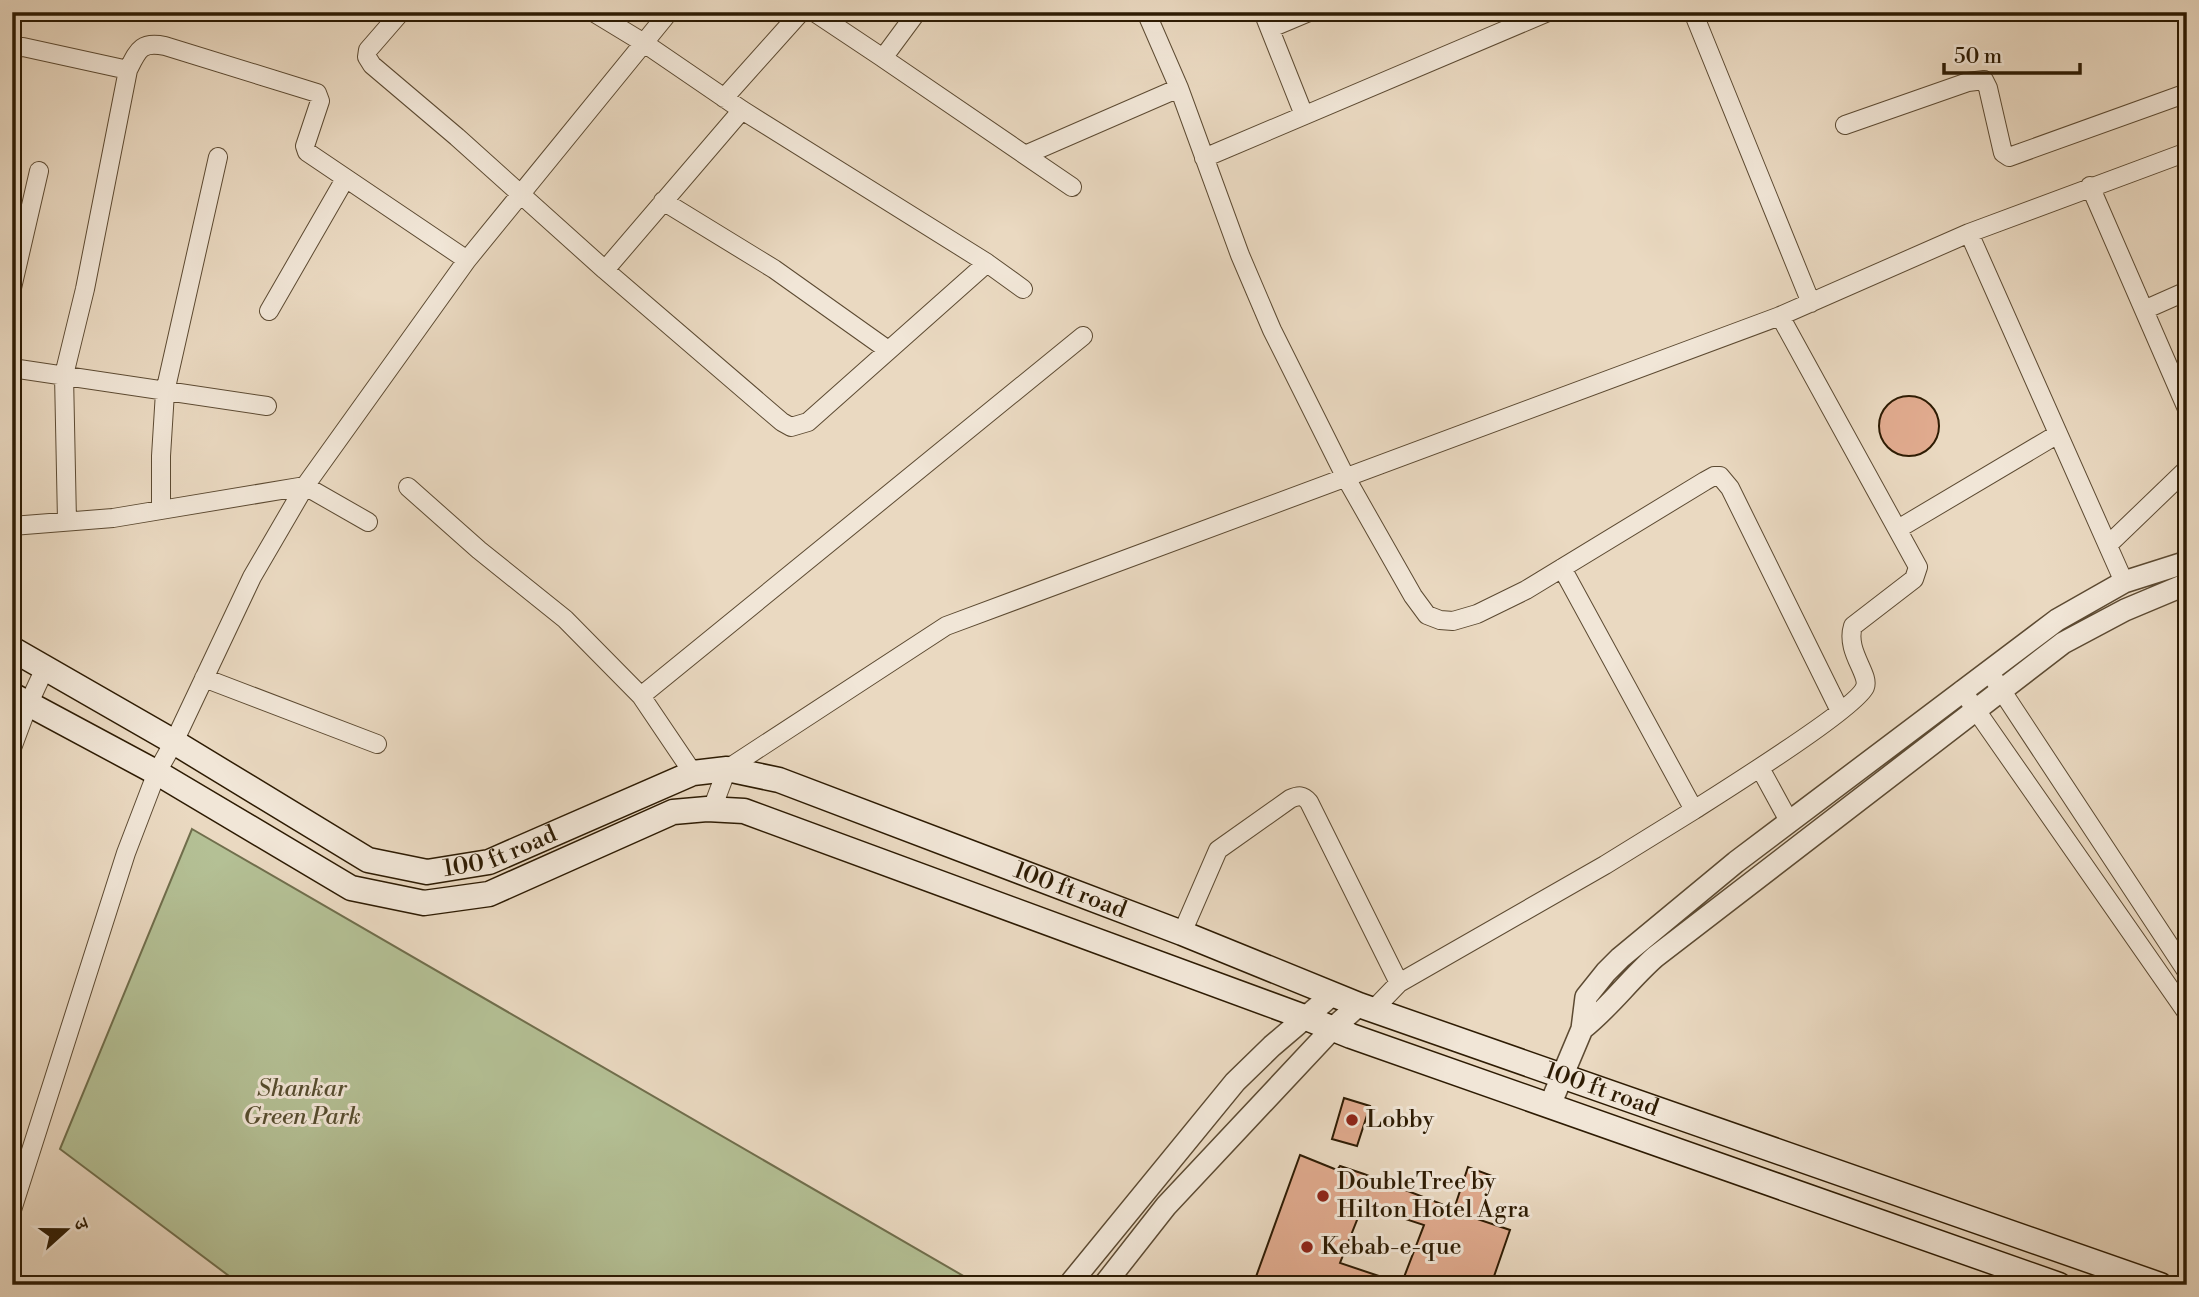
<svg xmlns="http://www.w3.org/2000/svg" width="2199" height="1297" font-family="'Libre Bodoni','Noto Serif Devanagari',serif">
<rect width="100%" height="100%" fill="#ead9c1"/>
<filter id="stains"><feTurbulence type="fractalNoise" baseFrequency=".00286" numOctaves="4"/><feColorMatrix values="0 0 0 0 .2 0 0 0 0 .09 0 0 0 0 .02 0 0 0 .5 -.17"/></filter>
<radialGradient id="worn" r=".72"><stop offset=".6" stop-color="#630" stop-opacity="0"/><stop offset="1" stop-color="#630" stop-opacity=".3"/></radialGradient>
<path fill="#b4c095" stroke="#706e4c" stroke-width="2" d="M192,829L979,1285H241L60,1149Z"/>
<path fill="#e1ab8f" stroke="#2d1b03" stroke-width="2" d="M1879 426a30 30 0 1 1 60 0a30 30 0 1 1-60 0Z
M1344,1098L1370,1106L1357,1146L1332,1139Z
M1300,1155L1337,1170L1340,1166L1364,1174L1454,1209L1468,1167L1495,1177L1477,1219L1510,1230L1491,1285H1401L1424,1225L1363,1205L1340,1263L1397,1282V1285H1253Z"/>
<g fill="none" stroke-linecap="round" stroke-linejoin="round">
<defs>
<path id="minor" d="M79,12H91
M401,12L368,50L367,57L372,65L457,137L605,270L782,422L791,427L808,422L987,263
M593,12L644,43L742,110L987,263L1023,289
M814,12L883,58
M917,12L883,58L1072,187
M1146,12L1179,88L1240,255L1272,330L1346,478L1413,596L1427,615L1440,620L1453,621L1477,614L1526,590L1705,481L1714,476H1720L1730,488L1840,711
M1263,12L1304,115
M1693,12L1811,303
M1271,28L1309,12
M12,48L23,47L128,70
M724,98L801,12
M1845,125L1968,82L1984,80L1988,88L2003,153L2009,157L2187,93
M1025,155L1179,88
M1204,158L1548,12
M2090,186L2187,409
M663,201L774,269L888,350
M1969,233L2124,582
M605,270L742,110
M12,288L39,171
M2144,310L2187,291
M269,311L345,179
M12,368L267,406
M408,487L479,550L565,619L641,696L693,773
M161,510V456L165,392L218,157
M67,521L64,375L85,289L128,70C138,50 141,41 165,46L317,93L320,101L305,146L307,152L467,260
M12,526L113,518L305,486L368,522
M1898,529L2058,434
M2108,545L2187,469
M1562,568L1694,810C1719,794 1858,707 1865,687C1870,674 1845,651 1853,626L1914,579L1918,567L1780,316
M204,678L377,744
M1994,679L2187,972
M1962,690L2187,1013
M641,696L1083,336
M12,748L28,705L45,668
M1760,768L1789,821
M712,809L727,769L946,626L1780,316L1969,233L2187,152
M1182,933L1218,850L1290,799C1299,795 1303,795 1309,802L1399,983
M1373,1010L1399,983L1605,865L1694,810
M12,1210L126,853L157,772L174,742L252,577L305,486L467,260L669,12"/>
<path id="tertiary" d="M1582,1029C1609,1008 1629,980 1655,957L2063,643L2125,610L2187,584
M1550,1105L1582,1029L1586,997L1606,972L1620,958L1736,862L2057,620L2124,582L2187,562
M1069,1285L1235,1082L1272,1046L1333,994
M1104,1285L1166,1206L1332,1029L1359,1005"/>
<g id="secondary">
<path id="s1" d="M12,649L174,742L368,860L427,872L489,862L693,773L727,769L779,780L1182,933L1359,1005L2160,1285"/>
<path d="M12,695L161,775L351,888L424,903L489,894L673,812L707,809L744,811L1304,1017L1351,1036L2059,1285"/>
</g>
</defs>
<use href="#minor" stroke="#5c4a32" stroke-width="20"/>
<use href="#tertiary" stroke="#5c4a32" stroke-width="24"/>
<use href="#secondary" stroke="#2d1b03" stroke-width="27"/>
<use href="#minor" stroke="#f1e6d7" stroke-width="18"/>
<use href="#tertiary" stroke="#f1e6d7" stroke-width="21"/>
<use href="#secondary" stroke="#f1e6d7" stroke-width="24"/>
</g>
<g fill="#8f2418" stroke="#f1e6d7" stroke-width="2.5">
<circle cx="1352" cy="1120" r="7"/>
<circle cx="1323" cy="1196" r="7"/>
<circle cx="1307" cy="1247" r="7"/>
</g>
<g text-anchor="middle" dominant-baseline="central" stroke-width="6" stroke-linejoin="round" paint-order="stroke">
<g font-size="24" fill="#2d1b03" stroke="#f1e6d7">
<text stroke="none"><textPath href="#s1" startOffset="550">100 ft road</textPath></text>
<text stroke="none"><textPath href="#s1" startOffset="1158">100 ft road</textPath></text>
<text stroke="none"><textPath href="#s1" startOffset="1726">100 ft road</textPath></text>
</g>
<g font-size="24" font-style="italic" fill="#564d2f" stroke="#f1e6d7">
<text x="302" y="1089">Shankar<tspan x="302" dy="28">Green Park</tspan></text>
</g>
<g font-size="24" fill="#2d1b03" stroke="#f1e6d7" text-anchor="start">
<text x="1366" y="1120">Lobby</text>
<text x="1337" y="1182">DoubleTree by<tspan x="1337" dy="28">Hilton Hotel Agra</tspan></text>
<text x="1321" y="1247">Kebab-e-que</text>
</g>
</g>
<rect width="2199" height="1297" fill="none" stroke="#ead9c1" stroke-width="42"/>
<rect x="14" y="14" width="2171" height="1269" fill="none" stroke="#2d1b03" stroke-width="3.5"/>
<rect x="21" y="21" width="2157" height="1255" fill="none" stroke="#2d1b03" stroke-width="2"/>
<g transform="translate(66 1230) rotate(69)" stroke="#f1e6d7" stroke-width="5" paint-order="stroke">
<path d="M0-5L12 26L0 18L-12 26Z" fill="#2d1b03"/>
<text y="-10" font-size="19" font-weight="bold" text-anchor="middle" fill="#2d1b03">उ</text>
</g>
<path d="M1944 63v10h136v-10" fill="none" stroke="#2d1b03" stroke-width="3.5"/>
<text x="1954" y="63" font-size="21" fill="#2d1b03" stroke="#f1e6d7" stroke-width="5" paint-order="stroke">50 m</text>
<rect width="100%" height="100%" filter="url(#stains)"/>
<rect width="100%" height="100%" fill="url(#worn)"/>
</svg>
